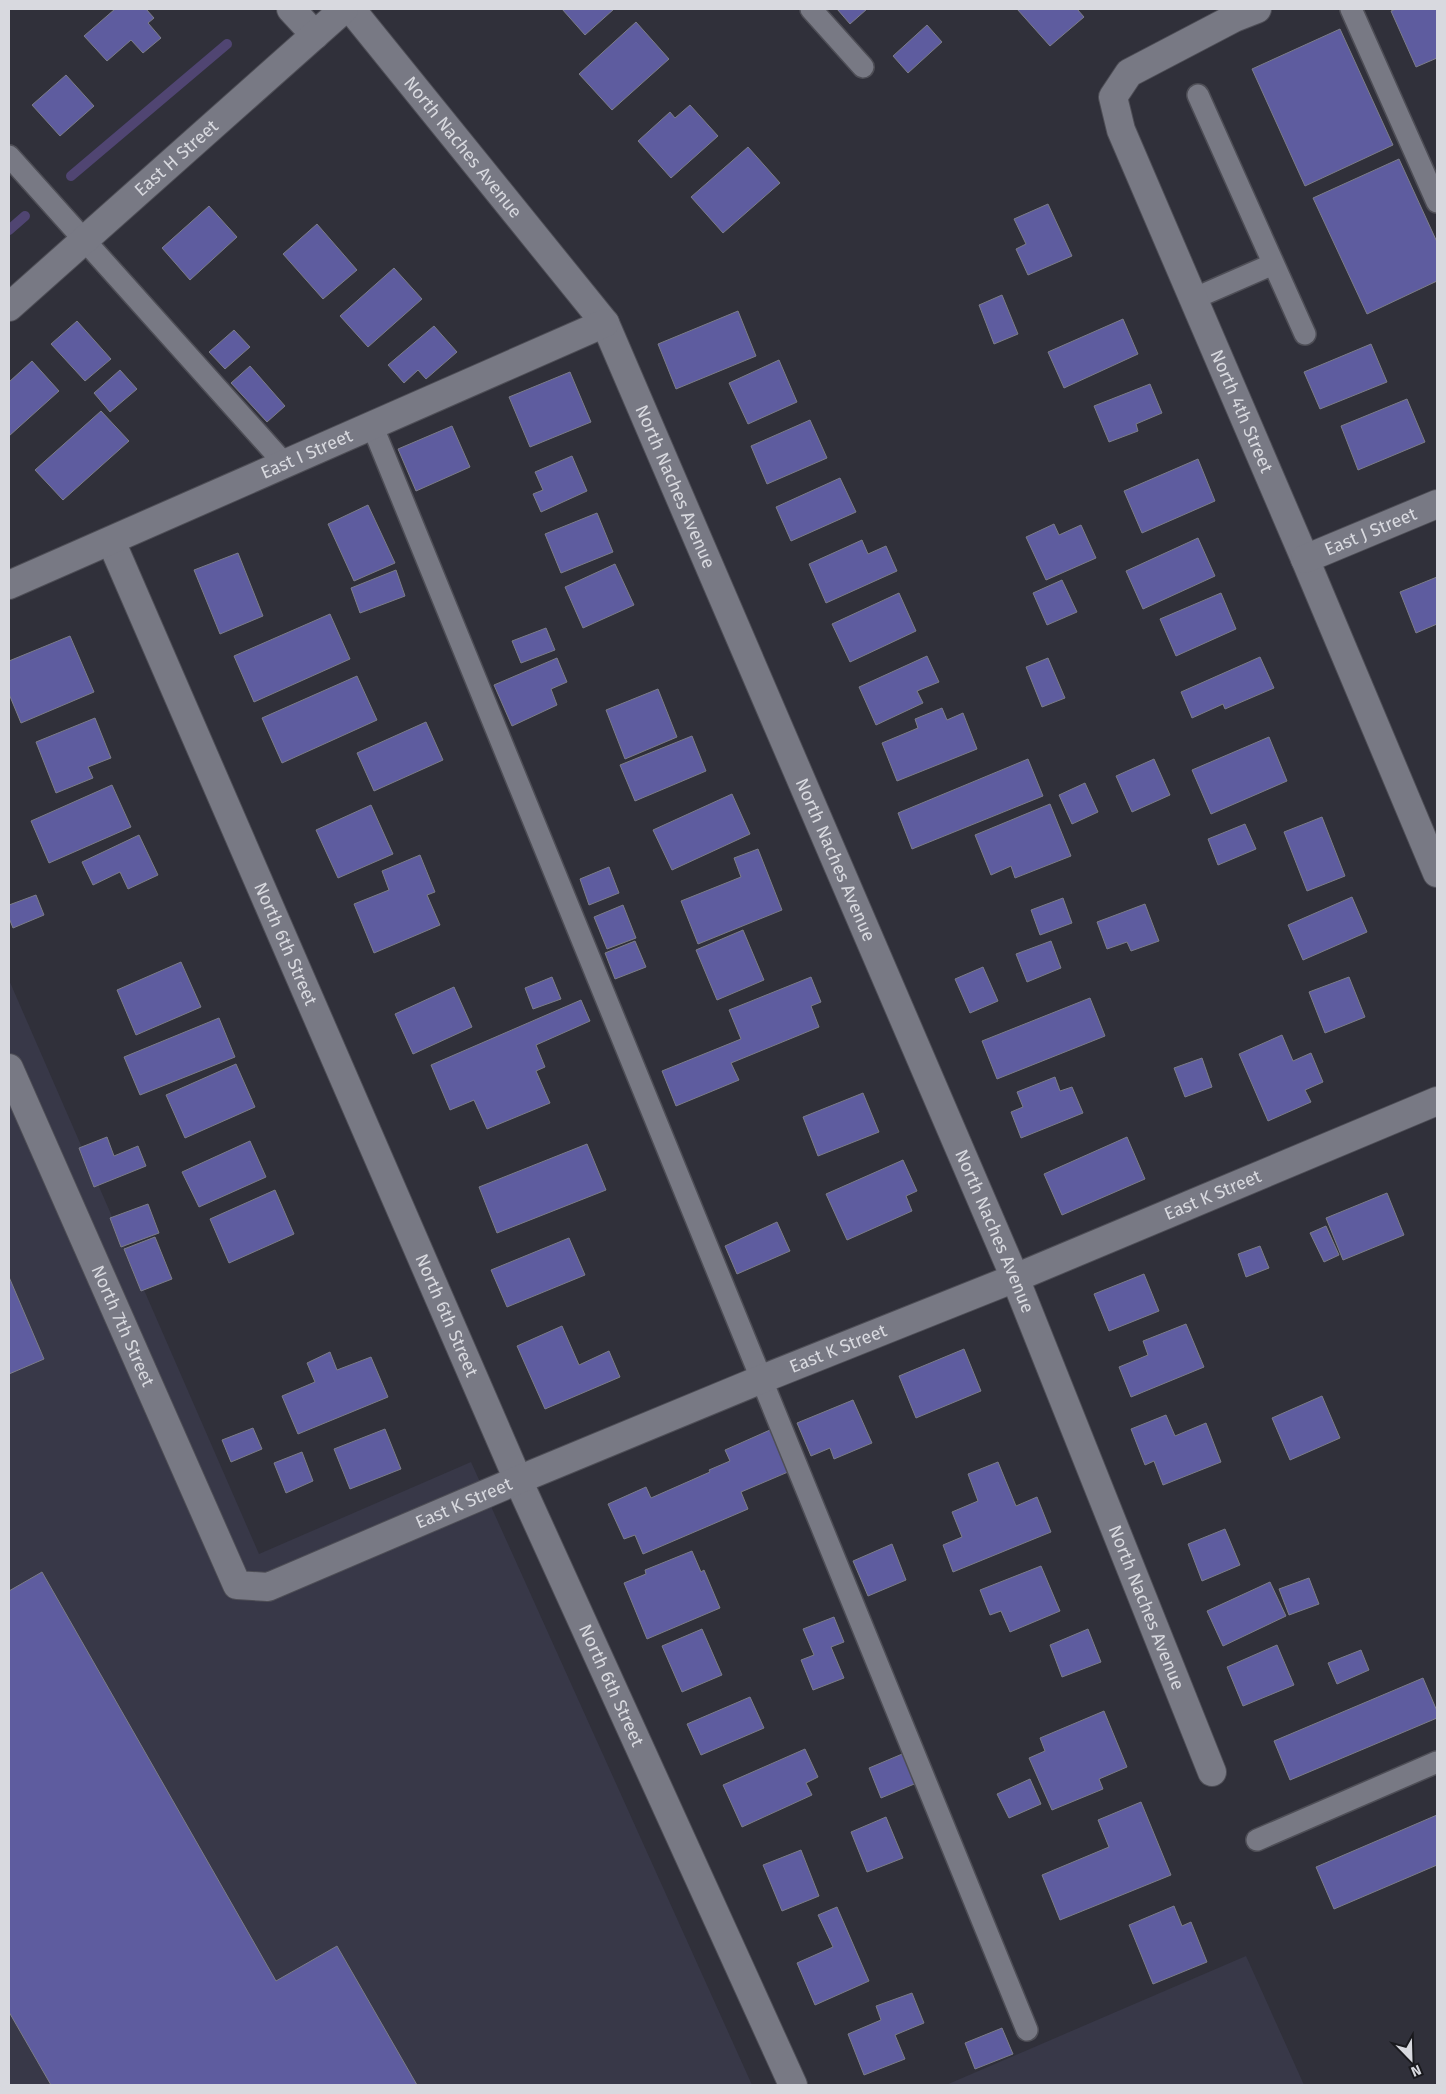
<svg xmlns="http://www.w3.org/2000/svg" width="1446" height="2094" font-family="'Fira Sans',sans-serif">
<rect width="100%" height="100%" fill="#30303a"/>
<path fill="#383848" d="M9,980L259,1554L471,1462L752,2085H9Z
M1246,1956L1304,2085H946Z"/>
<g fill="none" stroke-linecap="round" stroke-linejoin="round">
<path stroke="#504572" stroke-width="10" d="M71,176L227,44
M9,230L25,216"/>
</g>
<path fill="#5e5c9f" stroke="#7c7d88" d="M115,9H146L154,18L148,23L161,38L143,53L131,40L107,61L84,36Z
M562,9H614L585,35Z
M837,9H867L850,24Z
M1017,9H1077L1084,17L1050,46Z
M1396,9H1437V58L1416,67L1391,11Z
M636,22L669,59L612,110L579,74Z
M927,25L942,42L908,73L893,56Z
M1340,29L1393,145L1305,186L1252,69Z
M66,75L94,106L60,136L32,105Z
M690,105L718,136L671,178L638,141L670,112L675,118Z
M748,147L780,183L723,233L691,197Z
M1399,159L1437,242V281L1367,314L1313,198Z
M1048,204L1072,256L1028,275L1016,249L1026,244L1014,219Z
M209,206L237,237L190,280L162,248Z
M317,224L357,270L323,299L283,254Z
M394,268L422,299L368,347L340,316Z
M1002,295L1018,334L994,344L979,305Z
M738,311L756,356L676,389L658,344Z
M1123,319L1138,354L1064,388L1048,352Z
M77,321L111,359L85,381L51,344Z
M434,326L457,352L426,379L418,370L404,383L388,365Z
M234,330L250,347L225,369L209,352Z
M1371,344L1387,382L1320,409L1304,372Z
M779,360L797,402L748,424L729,383Z
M32,361L59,391L9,436V382Z
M250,366L285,406L267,422L231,383Z
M120,370L137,389L110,412L94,393Z
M570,372L591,422L530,447L509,397Z
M1150,384L1162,413L1136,424L1138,431L1109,442L1094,406Z
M1407,399L1425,442L1358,470L1341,426Z
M101,411L129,441L63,500L35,470Z
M810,420L827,458L767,484L751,446Z
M452,426L470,467L416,491L398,449Z
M572,456L587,491L541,512L533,494L543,490L535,472Z
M1198,459L1215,501L1142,533L1124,491Z
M840,478L856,512L791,541L776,507Z
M368,505L395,563L354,581L328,524Z
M597,513L613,552L561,573L545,534Z
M1054,524L1059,535L1081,525L1096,558L1046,580L1026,537Z
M1198,538L1215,576L1143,609L1126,571Z
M862,540L868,554L886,546L897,571L826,603L809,564Z
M238,553L263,616L220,634L194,570Z
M615,564L634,605L583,628L565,587Z
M396,570L405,596L360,613L351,588Z
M1437,577V624L1416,633L1400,592Z
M1062,580L1077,612L1047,625L1033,593Z
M899,593L916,631L850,662L832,624Z
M1221,593L1236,629L1176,656L1160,619Z
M330,614L350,659L254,702L234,656Z
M546,628L555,650L521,663L512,641Z
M70,636L94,692L21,723L9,694V661Z
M927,656L939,682L917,691L923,703L876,725L859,687Z
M1260,657L1274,688L1225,709L1223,704L1192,718L1181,692Z
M557,658L567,682L551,689L557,705L512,726L494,685Z
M1048,658L1065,698L1042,707L1026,667Z
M357,676L377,720L282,763L262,718Z
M658,689L677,737L625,759L606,710Z
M942,708L947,720L963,713L977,749L897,781L882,743L918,728L915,719Z
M95,718L111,758L88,767L93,778L56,793L36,742Z
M426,722L443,760L374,791L357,753Z
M692,736L706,771L635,801L620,765Z
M1269,737L1287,781L1211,814L1192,770Z
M1028,759L1043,796L912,849L898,813Z
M1154,759L1170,795L1132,812L1116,776Z
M1085,783L1098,812L1072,824L1059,795Z
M112,785L131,827L49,863L31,821Z
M732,794L750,834L672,870L653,830Z
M1050,804L1071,856L1015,878L1011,866L991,875L975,835Z
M371,805L393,854L338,878L316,830Z
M1322,817L1345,876L1307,891L1284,832Z
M1245,824L1256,849L1218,865L1208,839Z
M139,835L158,875L128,889L120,872L93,885L82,862Z
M758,849L782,910L698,944L681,901L741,877L734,858Z
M420,855L435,892L427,895L440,925L374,953L354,904L389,890L382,871Z
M609,867L619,893L589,905L580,879Z
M36,895L44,915L13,928L9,918V905Z
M1352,897L1367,932L1303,960L1288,925Z
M1063,898L1072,923L1040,935L1031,910Z
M1145,904L1159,941L1131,951L1127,942L1107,949L1097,922Z
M623,905L636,938L607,949L594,917Z
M743,930L764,980L717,1000L696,950Z
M635,941L646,967L615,979L605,953Z
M1051,941L1061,968L1027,982L1016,954Z
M181,962L201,1007L136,1035L117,990Z
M983,967L998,1001L970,1013L955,979Z
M552,977L561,999L533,1009L525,988Z
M811,977L821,1002L811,1006L819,1027L731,1063L739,1080L676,1106L662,1071L741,1039L729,1010Z
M1349,977L1365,1017L1325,1033L1309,992Z
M454,987L472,1027L413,1054L395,1014Z
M1090,998L1105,1036L997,1079L982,1041Z
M581,1000L590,1021L536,1045L545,1067L536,1071L550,1103L487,1129L474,1100L450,1110L431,1065Z
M219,1018L235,1057L140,1095L124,1057Z
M1282,1035L1293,1061L1311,1053L1323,1082L1305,1090L1311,1102L1268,1121L1239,1054Z
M1202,1058L1212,1087L1185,1097L1174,1068Z
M236,1064L255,1107L185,1138L166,1095Z
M1055,1077L1060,1091L1072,1087L1083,1113L1021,1138L1011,1112L1023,1107L1017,1092Z
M863,1093L879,1132L818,1156L803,1117Z
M107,1137L114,1156L138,1146L146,1166L94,1187L79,1148Z
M1127,1137L1145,1179L1062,1215L1044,1174Z
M250,1141L266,1177L199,1207L182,1172Z
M587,1144L606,1190L497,1233L479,1187Z
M903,1160L917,1191L906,1196L912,1211L847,1240L826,1194Z
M275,1190L294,1234L229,1263L210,1219Z
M1387,1193L1404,1235L1343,1260L1326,1218Z
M148,1204L159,1233L121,1247L110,1218Z
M777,1222L790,1251L737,1274L725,1246Z
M1326,1226L1339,1255L1324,1262L1310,1233Z
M155,1237L172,1279L141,1291L124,1249Z
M569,1238L585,1275L507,1307L491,1270Z
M1260,1246L1269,1268L1246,1277L1238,1254Z
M1144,1274L1159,1311L1109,1331L1094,1294Z
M9,1277L44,1359L9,1374Z
M1186,1324L1204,1367L1131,1397L1119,1367L1148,1355L1143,1341Z
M562,1326L579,1365L609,1351L620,1377L545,1409L517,1346Z
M964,1349L981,1391L916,1418L899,1376Z
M330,1352L337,1370L371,1357L388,1397L298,1434L282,1396L315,1382L307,1363Z
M1322,1396L1340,1438L1290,1460L1272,1418Z
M853,1400L872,1443L834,1459L830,1448L811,1456L797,1423Z
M1166,1415L1175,1436L1206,1423L1221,1462L1163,1485L1154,1461L1145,1465L1131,1429Z
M253,1428L262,1449L231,1462L222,1440Z
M385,1429L401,1469L350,1489L334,1449Z
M770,1430L788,1472L741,1492L748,1509L643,1554L635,1535L624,1539L608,1504L646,1487L651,1498L710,1472L709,1470L730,1461L725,1450Z
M302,1452L313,1481L286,1493L274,1463Z
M998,1462L1016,1506L1037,1497L1051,1532L953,1572L943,1545L962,1537L952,1512L978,1501L968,1474Z
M1225,1529L1240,1565L1202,1581L1188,1544Z
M892,1544L906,1580L868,1596L853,1561Z
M692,1551L701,1572L704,1570L720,1608L647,1639L624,1583L646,1574L645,1570Z
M1041,1566L1060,1611L1010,1632L1001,1611L990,1615L980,1590Z
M42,1572L276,1981L337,1946L417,2085H51L9,2012V1591Z
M1309,1578L1319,1604L1289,1615L1279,1589Z
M1270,1582L1286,1616L1223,1646L1207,1611Z
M834,1617L844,1642L831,1647L844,1678L813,1690L801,1660L814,1655L803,1629Z
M702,1629L722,1675L682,1692L662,1646Z
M1088,1629L1101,1662L1062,1677L1050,1645Z
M1277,1645L1294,1685L1243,1706L1227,1667Z
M1361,1650L1369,1670L1337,1684L1328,1663Z
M1423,1678L1437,1711V1718L1290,1780L1274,1741Z
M750,1697L764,1728L701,1755L687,1724Z
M1104,1711L1127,1767L1099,1779L1103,1789L1052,1810L1029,1758L1045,1751L1040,1738Z
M805,1749L818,1777L806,1783L812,1795L742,1827L723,1785Z
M907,1752L919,1782L881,1798L869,1768Z
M1030,1779L1041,1804L1009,1818L997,1794Z
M1141,1802L1171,1875L1060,1920L1042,1875L1109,1847L1098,1820Z
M1437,1815V1865L1334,1909L1316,1867Z
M886,1817L903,1858L867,1872L851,1832Z
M801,1850L819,1896L782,1911L763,1865Z
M1174,1906L1182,1926L1191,1922L1207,1962L1153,1984L1129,1925Z
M837,1907L869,1981L815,2005L797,1963L833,1947L818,1915Z
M912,1993L924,2023L895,2035L905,2059L864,2075L848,2034L881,2020L876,2006Z
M1002,2028L1013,2054L975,2069L965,2043Z"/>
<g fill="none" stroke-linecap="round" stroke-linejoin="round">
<defs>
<path id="lane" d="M811,9L863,67
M1351,9L1437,202
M1198,95L1305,334
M9,156L284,463
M1193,299L1273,264
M372,425L1027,2030
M1257,1840L1437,1762"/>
<g id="street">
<path d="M291,9L315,35"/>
<path id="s1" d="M351,9L605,323L1015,1278L1212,1772"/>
<path id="s2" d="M1257,9L1234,18L1129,73L1113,97L1121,130L1305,559L1437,873"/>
<path id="s3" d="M9,307L344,9"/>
<path id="s4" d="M111,541L518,1480L793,2085"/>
<path id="s5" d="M1305,559L1437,504"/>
<path id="s6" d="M9,585L605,323"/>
<path id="s7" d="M9,1068L237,1585L268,1587L518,1480L762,1379L1015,1278L1437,1101"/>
</g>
</defs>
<use href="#lane" stroke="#4e4e56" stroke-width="24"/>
<use href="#street" stroke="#4e4e56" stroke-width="30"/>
<use href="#lane" stroke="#787984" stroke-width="21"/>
<use href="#street" stroke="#787984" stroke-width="28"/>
</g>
<g text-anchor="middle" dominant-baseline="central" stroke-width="4" stroke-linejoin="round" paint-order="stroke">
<g font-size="18" fill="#d8d9df" stroke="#19191d">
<text stroke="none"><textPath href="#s1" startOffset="178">North Naches Avenue</textPath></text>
<text stroke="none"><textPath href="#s3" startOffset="224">East H Street</textPath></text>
<text stroke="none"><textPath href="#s2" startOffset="512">North 4th Street</textPath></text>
<text stroke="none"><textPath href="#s6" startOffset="325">East I Street</textPath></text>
<text stroke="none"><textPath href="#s1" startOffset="582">North Naches Avenue</textPath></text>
<text stroke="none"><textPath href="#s5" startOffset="71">East J Street</textPath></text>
<text stroke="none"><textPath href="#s1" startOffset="988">North Naches Avenue</textPath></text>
<text stroke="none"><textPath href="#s4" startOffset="439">North 6th Street</textPath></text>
<text stroke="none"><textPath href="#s7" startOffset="1619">East K Street</textPath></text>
<text stroke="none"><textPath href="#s1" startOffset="1392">North Naches Avenue</textPath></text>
<text stroke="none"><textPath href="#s4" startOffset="844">North 6th Street</textPath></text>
<text stroke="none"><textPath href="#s7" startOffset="282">North 7th Street</textPath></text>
<text stroke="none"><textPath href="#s7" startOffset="1214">East K Street</textPath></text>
<text stroke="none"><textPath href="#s7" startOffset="809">East K Street</textPath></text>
<text stroke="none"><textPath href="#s1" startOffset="1798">North Naches Avenue</textPath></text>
<text stroke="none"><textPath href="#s4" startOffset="1249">North 6th Street</textPath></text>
</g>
</g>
<rect width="1446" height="2094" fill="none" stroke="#d8d9df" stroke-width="20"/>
<g transform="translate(1411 2059) rotate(157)" stroke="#19191d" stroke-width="4" paint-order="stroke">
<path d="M0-4L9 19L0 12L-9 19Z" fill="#d8d9df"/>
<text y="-8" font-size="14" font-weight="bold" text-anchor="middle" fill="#d8d9df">N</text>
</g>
</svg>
